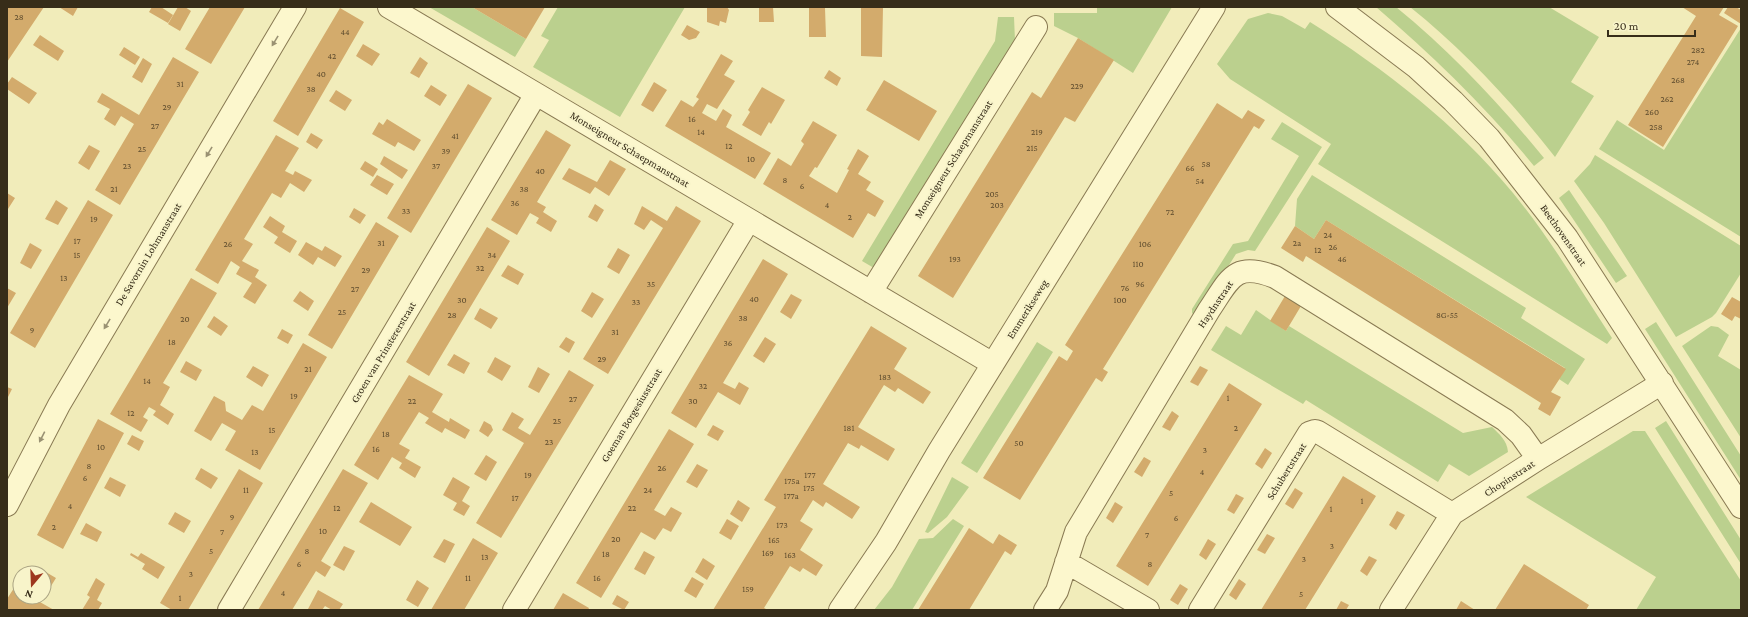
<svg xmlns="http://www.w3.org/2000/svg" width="1748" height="617" font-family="'Crimson Pro',serif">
<rect width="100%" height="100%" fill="#f1ecba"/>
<path fill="#bbd08e" d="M429,7H472L526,39L515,57Z
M558,7H685L620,117L533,67L549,40L541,36Z
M1097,7H1172L1133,73L1078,38L1054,26V13H1097Z
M1376,7H1396C1451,52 1499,103 1544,158L1534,166C1486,107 1434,57 1376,7Z
M1410,7H1549L1599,37L1571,82L1594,96L1555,157C1513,103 1464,50 1410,7Z
M1268,13L1282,16L1305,29L1310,22C1386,70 1455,123 1513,193C1550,238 1580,289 1612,338L1607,344L1318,164L1331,144L1230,79L1217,64L1248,19Z
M998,17H1014L1015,41L874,268L862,261L995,41Z
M1741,28V237L1599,149L1617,120L1664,150Z
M1282,122L1322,147L1255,251L1248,250L1236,254L1198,314L1194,315L1192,313V309L1233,244L1248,241L1299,156L1271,139Z
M1595,155L1741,246V273L1716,313L1712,317L1676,337L1604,223L1574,181L1590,164Z
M1312,175L1526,308L1521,318L1585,359L1568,385L1559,379L1565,368L1326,220L1314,239L1295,226L1297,199Z
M1569,190L1627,276L1616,283L1559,198Z
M1256,310L1286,331L1289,326L1463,433L1492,427C1499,434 1507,440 1508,452L1469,476L1449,464L1438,482L1306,400L1303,404L1211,350L1226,326L1241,335Z
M1656,322L1741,456V480L1645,329Z
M1711,326L1718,327L1729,335L1718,356L1741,370V438L1682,346Z
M1037,342L1053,352L977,473L961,463Z
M1666,421L1741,540V564L1655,428Z
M1633,431H1645L1741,581V610H1636L1656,577L1526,497Z
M952,477L969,487L947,517L928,533L925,532Z
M953,519L964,526L912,610H874L892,587L919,539L933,538Z"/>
<path fill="#d3ab6c" d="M7,7H44L7,62Z
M59,7H78L73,16Z
M152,7H161L173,15L168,23L149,12Z
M178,7H185L191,11L180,31L168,24Z
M210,7H245L211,64L185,49Z
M472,7H545L526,39Z
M707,7H727L729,10L726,23L720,21L719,26L707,22Z
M759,7H773L774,22H759Z
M861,7H883L882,57L861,56Z
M1682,7H1724L1719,15L1738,26L1663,147L1628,125L1696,16Z
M1728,7H1736L1741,10V24L1724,13Z
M340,8L364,22L298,136L273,121Z
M809,8H825L826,37H809Z
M687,25L700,32L696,38L689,40L681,35Z
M40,35L64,51L58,61L33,45Z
M1078,38L1114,60L1075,122L1065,117L953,298L918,276L1032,92L1041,98Z
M363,44L380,54L372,66L356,56Z
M124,47L140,57L135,65L119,55Z
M721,54L733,61L724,75L735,81L717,109L707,104L702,113L716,121L723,109L732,115L726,127L771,153L755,179L665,126L681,100L693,107L699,99L696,97Z
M173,57L199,72L120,205L95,190L134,124L121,116L115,126L104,119L110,109L97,102L102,93L139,115Z
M420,57L428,63L419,78L410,73Z
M143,58L152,64L142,83L132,77Z
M829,70L841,78L837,86L824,78Z
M12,77L37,93L29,104L7,89V84Z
M884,80L937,111L919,141L866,110Z
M654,82L667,90L653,112L641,105Z
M468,84L492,98L411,233L387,218Z
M431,85L447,95L440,106L424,96Z
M762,87L785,100L771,124L769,122L761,136L742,125L750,112L748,110Z
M336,90L352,100L345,111L329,101Z
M1217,103L1242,119L1248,110L1265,120L1259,129L1254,126L1103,369L1108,372L1102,382L1096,378L1020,500L983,478L1059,356L1067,361L1073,351L1065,345Z
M387,119L421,140L414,151L398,142L395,147L372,134L379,122L383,125Z
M813,121L837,135L817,168L815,167L809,176L837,193L849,170L847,169L858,149L869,156L858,174L871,182L866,190L884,201L875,217L868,213L853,238L763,184L778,158L791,166L804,144L801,141Z
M546,130L571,145L537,202L546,207L543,212L557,221L551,232L536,223L539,218L530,213L517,235L491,220Z
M311,133L323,140L317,149L306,142Z
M276,135L299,148L285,171L293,175L295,171L312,180L304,192L290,183L281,198L272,193L244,239L253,244L242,261L259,270L255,277L267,285L255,304L243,297L252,283L236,274L240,267L231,261L218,284L195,270Z
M89,145L100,151L89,170L78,163Z
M384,156L408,170L402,179L380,164Z
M610,160L626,169L609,196L595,187L590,194L562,179L569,168L597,182Z
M365,161L378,169L373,177L360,169Z
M377,175L394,184L387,195L370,185Z
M7,193L15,198L8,209L7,208Z
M56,200L68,208L58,225L45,219Z
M88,200L113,215L35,348L10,333Z
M595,204L604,210L597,222L588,217Z
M642,206L667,221L676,206L701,221L608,374L583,359L663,228L651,220L644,230L634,224Z
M354,208L366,215L360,224L349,217Z
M270,216L285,226L282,232L297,241L290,253L274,243L278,237L263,227Z
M1326,220L1566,369L1551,392L1561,397L1550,416L1538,409L1541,403L1306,256L1303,262L1281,248L1295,226L1314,239Z
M376,222L399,236L332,349L308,335Z
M487,227L510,241L429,376L406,362Z
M306,242L322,251L325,246L342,256L335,267L318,257L313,265L298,255Z
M30,243L42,250L31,269L20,263Z
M618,248L630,255L619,274L607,267Z
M763,259L788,274L723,383L735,389L739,382L749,388L740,405L718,392L696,428L671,413Z
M508,265L524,274L518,285L501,276Z
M191,278L217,293L163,383L170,387L160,405L174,414L168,425L153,415L156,411L149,407L143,417L148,420L141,432L110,414Z
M7,288L16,293L7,308Z
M300,291L314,301L308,311L293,301Z
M592,292L604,299L592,318L581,311Z
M791,294L802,300L791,319L780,312Z
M1285,296L1301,306L1286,331L1270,321Z
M1732,297L1741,302V319L1735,316L1732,321L1721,314Z
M480,308L498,318L491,329L474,319Z
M214,316L228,326L221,336L207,327Z
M871,326L907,348L894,369L931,392L923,404L898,388L895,392L884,385L858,427L895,449L888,461L861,445L859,449L848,443L823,484L860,507L852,519L826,502L823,507L813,500L800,521L813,529L800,550L823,565L816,576L803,568L800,572L790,566L764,608L768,610H713L776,507L764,500Z
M282,329L293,335L288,344L277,338Z
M566,337L575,342L569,353L559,347Z
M765,337L776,344L764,363L753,356Z
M303,343L327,357L260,470L225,450L236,431L222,423L211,441L194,431L214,396L225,402L226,411L242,420L252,405L263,411Z
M454,354L470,363L464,374L447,365Z
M495,357L511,366L502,381L487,372Z
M186,361L202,370L196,381L180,372Z
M253,366L269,375L262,387L246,377Z
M1200,366L1208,370L1198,386L1190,382Z
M538,367L550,374L539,393L528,387Z
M569,370L594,385L501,538L476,523L524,443L502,430L512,412L524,419L518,428L530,435Z
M409,375L443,394L432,412L449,422L450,418L470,430L465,439L445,428L442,433L425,423L429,418L419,412L399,444L410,450L405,458L421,467L415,478L399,468L402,463L392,457L378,480L354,465Z
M1229,383L1262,404L1148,586L1116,566Z
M7,387L12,389L7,399Z
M1172,411L1179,416L1170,431L1162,427Z
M98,419L124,433L63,549L37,535Z
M484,421L491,425L493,430L488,437L479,431Z
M713,425L724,431L718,441L707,435Z
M669,429L694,444L654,510L665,516L671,507L682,513L671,532L663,528L655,540L641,532L601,598L576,583Z
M132,435L144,441L139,451L127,444Z
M1265,448L1272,453L1262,469L1255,464Z
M486,455L497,462L486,481L474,474Z
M1144,457L1151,461L1142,477L1134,472Z
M697,464L708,470L697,488L686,482Z
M201,468L218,478L211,489L195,479Z
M239,469L263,483L188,610H172L160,603Z
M343,469L368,483L321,561L331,567L325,577L316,571L292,610H258Z
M1343,476L1376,496L1305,610H1261Z
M110,477L126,485L120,497L104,488Z
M453,477L470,487L462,501L470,506L464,516L453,510L457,503L443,495Z
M1295,488L1303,493L1293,509L1285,504Z
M1236,494L1244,498L1234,514L1227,510Z
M738,500L750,508L742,522L730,514Z
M371,502L412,527L400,546L359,522Z
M1115,502L1123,507L1113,523L1106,518Z
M1397,511L1405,515L1396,530L1389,525Z
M175,512L191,521L184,533L168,524Z
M727,519L739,526L731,540L719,533Z
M86,523L102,532L97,542L80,534Z
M969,528L993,544L999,534L1017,545L1011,555L1005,551L969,610H918Z
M1267,534L1275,538L1265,554L1257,550Z
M473,538L498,553L464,610H431Z
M444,539L455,544L445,563L433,557Z
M1208,539L1216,544L1206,560L1199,555Z
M344,546L355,551L344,571L333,565Z
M644,551L655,557L645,575L634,569Z
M131,553L138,557L141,553L165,567L158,579L142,569L145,564L130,555Z
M1369,556L1377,560L1367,576L1360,571Z
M703,558L715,566L707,580L695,572Z
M1524,564L1589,605L1586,610H1495Z
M44,571L56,578L46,594L44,592V573H42Z
M692,577L704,584L696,598L684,591Z
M96,578L105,584L97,600L102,603L98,610H82L90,597L87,595Z
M1239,579L1246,584L1236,600L1229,595Z
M417,580L429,588L418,607L406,600Z
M1180,584L1188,589L1178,605L1170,600Z
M14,588L20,591V597H31L54,610H7V599Z
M318,590L343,604L339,610H332L325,606L322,610L308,609Z
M563,593L589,608L588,610H553Z
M617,595L629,602L624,610L612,604Z
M1341,601L1349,605L1346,610H1336Z
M1461,601L1475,610H1456Z"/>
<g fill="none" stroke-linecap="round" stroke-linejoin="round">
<defs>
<path id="minor" d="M389,7L993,364
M1337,7L1416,67L1453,101L1489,138L1567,238L1741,507
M871,292L1036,27
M7,505L59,405L295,7
M1066,562L1148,610
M229,610L536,94
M514,610L749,220
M840,610L886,542L939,451L1214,7
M1045,610L1057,591L1076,532L1209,310C1230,279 1234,261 1275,277L1505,420L1521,435L1538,459
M1200,610L1309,433L1315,431L1318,432L1452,514
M1391,610L1452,514L1538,459L1662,383"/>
</defs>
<use href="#minor" stroke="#897a53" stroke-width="24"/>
<use href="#minor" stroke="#fcf7cd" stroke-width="22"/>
</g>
<defs><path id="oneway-solid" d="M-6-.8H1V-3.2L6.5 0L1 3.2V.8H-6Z"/></defs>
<g fill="#9a9273">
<use href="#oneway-solid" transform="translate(275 41) rotate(121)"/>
<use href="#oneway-solid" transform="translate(209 152) rotate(121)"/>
<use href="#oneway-solid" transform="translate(107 324) rotate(121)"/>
<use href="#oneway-solid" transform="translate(42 437) rotate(117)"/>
</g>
<g text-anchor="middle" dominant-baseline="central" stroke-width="4" stroke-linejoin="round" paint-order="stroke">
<g font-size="9" fill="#5e4c2e">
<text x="19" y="17">28</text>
<text x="345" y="32">44</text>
<text x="1698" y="50">282</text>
<text x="332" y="56">42</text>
<text x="1693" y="62">274</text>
<text x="321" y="74">40</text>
<text x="1678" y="80">268</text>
<text x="180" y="84">31</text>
<text x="1077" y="86">229</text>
<text x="311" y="89">38</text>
<text x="1667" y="99">262</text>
<text x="167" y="107">29</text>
<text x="1652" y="112">260</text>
<text x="692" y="119">16</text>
<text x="155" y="126">27</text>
<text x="1656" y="127">258</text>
<text x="701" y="132">14</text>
<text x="1037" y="132">219</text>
<text x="455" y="136">41</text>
<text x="729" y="146">12</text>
<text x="1032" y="148">215</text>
<text x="142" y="149">25</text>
<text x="446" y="151">39</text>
<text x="751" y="159">10</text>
<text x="1206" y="164">58</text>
<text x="127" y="166">23</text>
<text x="436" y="166">37</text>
<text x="1190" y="168">66</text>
<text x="540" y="171">40</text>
<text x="785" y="180">8</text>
<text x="1200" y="181">54</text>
<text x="802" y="186">6</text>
<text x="114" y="189">21</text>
<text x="524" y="189">38</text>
<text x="992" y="194">205</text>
<text x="515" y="203">36</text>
<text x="827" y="205">4</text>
<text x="997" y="205">203</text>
<text x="406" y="211">33</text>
<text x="1170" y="212">72</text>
<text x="850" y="217">2</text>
<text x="94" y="219">19</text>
<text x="1328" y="235">24</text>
<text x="77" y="241">17</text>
<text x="381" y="243">31</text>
<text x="1297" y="243">2a</text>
<text x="228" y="244">26</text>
<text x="1145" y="244">106</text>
<text x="1333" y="247">26</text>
<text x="1318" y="250">12</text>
<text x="77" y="255">15</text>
<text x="492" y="255">34</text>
<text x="955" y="259">193</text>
<text x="1342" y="259">46</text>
<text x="1138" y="264">110</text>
<text x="480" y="268">32</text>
<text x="366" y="270">29</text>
<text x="64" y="278">13</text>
<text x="651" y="284">35</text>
<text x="1140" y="284">96</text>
<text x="1125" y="288">76</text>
<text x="355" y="289">27</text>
<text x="754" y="299">40</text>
<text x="462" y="300">30</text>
<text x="1120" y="300">100</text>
<text x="636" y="302">33</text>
<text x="342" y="312">25</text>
<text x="452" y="315">28</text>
<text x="1447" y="315">8G-55</text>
<text x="743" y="318">38</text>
<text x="185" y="319">20</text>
<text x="32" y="330">9</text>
<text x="615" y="332">31</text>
<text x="172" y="342">18</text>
<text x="728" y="343">36</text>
<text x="602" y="359">29</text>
<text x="308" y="369">21</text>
<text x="885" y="377">183</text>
<text x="147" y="381">14</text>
<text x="703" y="386">32</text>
<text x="294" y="396">19</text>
<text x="1228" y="398">1</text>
<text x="573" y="399">27</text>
<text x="412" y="401">22</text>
<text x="693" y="401">30</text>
<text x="131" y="413">12</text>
<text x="557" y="421">25</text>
<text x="849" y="428">181</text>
<text x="1236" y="428">2</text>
<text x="272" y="430">15</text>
<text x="386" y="434">18</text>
<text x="549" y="442">23</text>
<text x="1019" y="443">50</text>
<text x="101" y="447">10</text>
<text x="376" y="449">16</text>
<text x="1205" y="450">3</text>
<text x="255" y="452">13</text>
<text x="89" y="466">8</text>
<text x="662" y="468">26</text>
<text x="1202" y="472">4</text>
<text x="528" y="475">19</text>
<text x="810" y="475">177</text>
<text x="85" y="478">6</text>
<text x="792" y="481">175a</text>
<text x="809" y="488">175</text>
<text x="246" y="490">11</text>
<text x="648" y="490">24</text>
<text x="1171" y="493">5</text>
<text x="791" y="496">177a</text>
<text x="515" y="498">17</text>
<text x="1362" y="501">1</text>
<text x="70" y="506">4</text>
<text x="337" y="508">12</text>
<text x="632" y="508">22</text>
<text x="1331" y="509">1</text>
<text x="232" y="517">9</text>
<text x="1176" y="518">6</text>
<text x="782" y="525">173</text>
<text x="54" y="527">2</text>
<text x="323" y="531">10</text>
<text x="222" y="532">7</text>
<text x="1147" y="535">7</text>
<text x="616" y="539">20</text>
<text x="774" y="540">165</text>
<text x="1332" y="546">3</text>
<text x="211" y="551">5</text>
<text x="307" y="551">8</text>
<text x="768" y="553">169</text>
<text x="606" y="554">18</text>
<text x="790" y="555">163</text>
<text x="485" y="557">13</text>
<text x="1304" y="559">3</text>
<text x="299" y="564">6</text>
<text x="1150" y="564">8</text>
<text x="191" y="574">3</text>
<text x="468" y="578">11</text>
<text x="597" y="578">16</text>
<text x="748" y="589">159</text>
<text x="283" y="593">4</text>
<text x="1301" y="594">5</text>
<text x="180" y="598">1</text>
</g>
<g font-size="11" fill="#372d19" stroke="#f8f4ca">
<text transform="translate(630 149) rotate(31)">Monseigneur Schaepmanstraat</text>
<text transform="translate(953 159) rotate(-58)">Monseigneur Schaepmanstraat</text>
<text transform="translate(1564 235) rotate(55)">Beethovenstraat</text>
<text transform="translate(148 254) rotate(-59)">De Savornin Lohmanstraat</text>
<text transform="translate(1215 304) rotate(-56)">Haydnstraat</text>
<text transform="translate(1027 309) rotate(-58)">Emmerikseweg</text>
<text transform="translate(383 352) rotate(-59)">Groen van Prinstererstraat</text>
<text transform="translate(631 415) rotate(-59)">Goeman Borgesiusstraat</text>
<text transform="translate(1286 471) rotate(-58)">Schubertstraat</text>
<text transform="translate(1509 478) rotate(-33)">Chopinstraat</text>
</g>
</g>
<rect width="1748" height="617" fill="none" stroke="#372d19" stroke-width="16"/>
<g transform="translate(32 585) rotate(199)"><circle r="19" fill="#f8f4ca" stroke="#aba483"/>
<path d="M0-3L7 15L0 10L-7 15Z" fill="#9d361e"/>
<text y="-6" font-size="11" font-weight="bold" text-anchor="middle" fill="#372d19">N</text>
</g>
<path d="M1608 30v6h87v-6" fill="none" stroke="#372d19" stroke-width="2"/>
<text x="1614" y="30" font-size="12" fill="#372d19" stroke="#f8f4ca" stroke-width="3" paint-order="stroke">20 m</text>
</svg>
